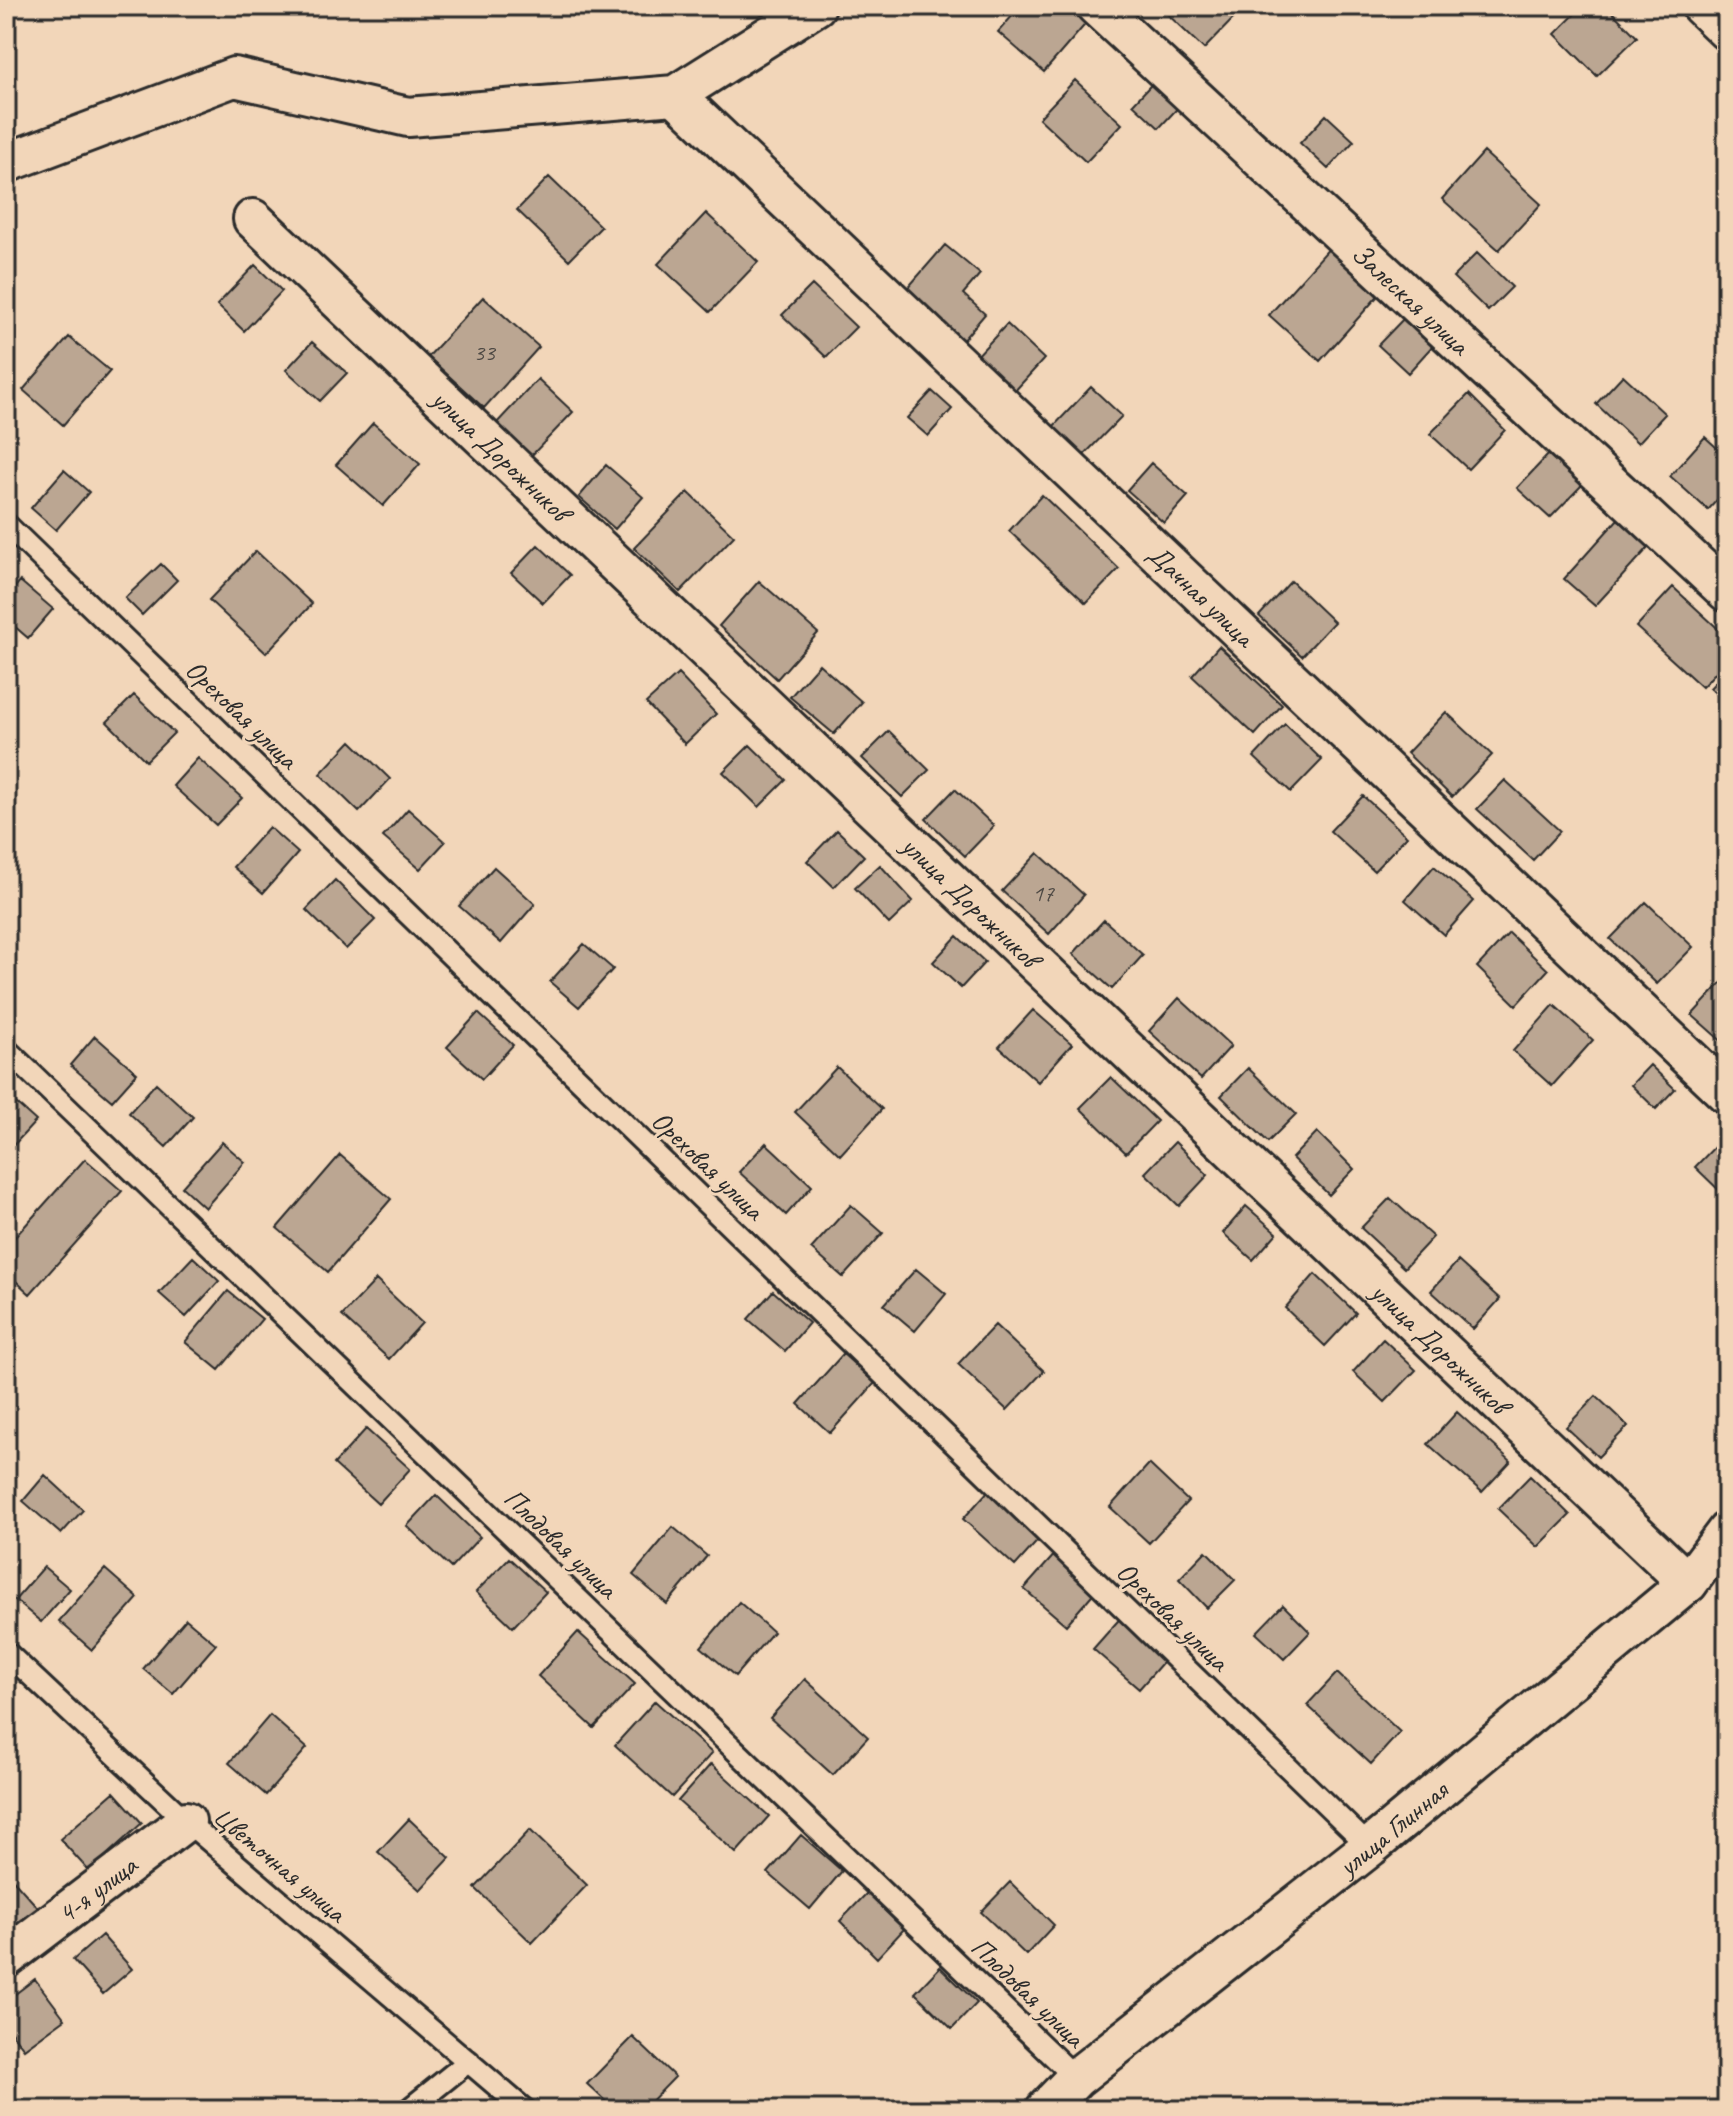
<svg xmlns="http://www.w3.org/2000/svg" width="1733" height="2116" font-family="Caveat,sans-serif">
<rect width="100%" height="100%" fill="#f2d6b9"/>
<filter id="ink" filterUnits="userSpaceOnUse"><feTurbulence type="fractalNoise" baseFrequency=".0125" numOctaves="2"/><feDisplacementMap in="SourceGraphic" scale="16" xChannelSelector="R" yChannelSelector="G"/><feConvolveMatrix kernelMatrix="1 2 1 2 8 2 1 2 1" color-interpolation-filters="sRGB"/></filter>
<g filter="url(#ink)">
<path fill="#bba692" stroke="#2b2b2b" stroke-width="2" d="M1021,6H1041L1049,12L1054,6H1072L1089,20L1044,72L998,32Z
M1169,6H1225L1236,16L1204,49L1164,11Z
M1583,6H1606L1637,37L1597,76L1555,34Z
M1162,73L1188,97L1159,128L1133,104Z
M1075,80L1122,124L1086,162L1039,118Z
M1326,115L1354,141L1328,169L1300,143Z
M1484,152L1541,204L1499,250L1442,199Z
M549,177L601,227L569,260L517,210Z
M706,213L758,262L710,312L658,264Z
M1333,244L1384,289L1320,361L1269,315Z
M945,245L980,274L963,294L985,314L962,341L905,291Z
M1477,253L1512,287L1488,311L1453,277Z
M255,265L282,291L244,331L217,305Z
M812,285L856,327L826,357L782,315Z
M483,297L539,347L484,408L428,357Z
M1407,315L1436,342L1408,373L1378,345Z
M1007,324L1044,359L1012,394L974,359Z
M69,337L110,371L63,425L23,390Z
M312,342L347,373L320,401L286,370Z
M1623,375L1665,414L1638,443L1596,404Z
M538,379L573,412L530,457L495,425Z
M1091,387L1122,416L1080,459L1050,430Z
M932,391L952,409L928,436L907,418Z
M1469,394L1505,430L1468,469L1430,434Z
M373,423L420,464L383,506L336,465Z
M1705,437L1727,457V489L1708,510L1670,476Z
M1549,454L1582,485L1550,518L1517,488Z
M1151,463L1188,496L1164,523L1127,490Z
M606,465L643,497L615,529L579,497Z
M64,470L89,492L56,530L31,508Z
M688,492L734,536L680,592L634,548Z
M1042,495L1119,569L1086,603L1009,531Z
M1618,519L1649,547L1595,606L1564,579Z
M538,545L570,575L543,603L511,573Z
M256,551L312,604L266,653L209,600Z
M161,564L177,580L142,615L125,598Z
M20,581L53,609L28,638L6,619V598Z
M759,581L818,633L777,679L719,626Z
M1291,581L1334,622L1302,656L1259,616Z
M1673,587L1727,637V660L1702,687L1636,627Z
M1219,646L1282,705L1255,735L1192,676Z
M819,664L862,702L834,734L790,697Z
M1727,670V704L1710,688Z
M678,674L716,714L685,744L646,703Z
M134,695L174,733L146,761L107,722Z
M1446,712L1492,755L1452,797L1407,753Z
M1285,724L1322,760L1291,792L1254,757Z
M889,731L929,770L902,797L862,758Z
M351,741L390,779L359,812L320,774Z
M750,745L786,780L759,807L723,772Z
M198,758L242,798L216,825L173,786Z
M1505,780L1560,831L1533,860L1477,809Z
M955,789L994,826L965,856L926,819Z
M1363,796L1407,836L1374,871L1330,831Z
M408,809L445,842L420,869L383,837Z
M269,827L298,853L263,893L233,867Z
M837,830L864,856L834,887L807,861Z
M1038,853L1084,895L1049,934L1002,891Z
M880,865L913,901L889,924L855,888Z
M1434,866L1474,901L1444,935L1405,900Z
M494,867L535,904L501,943L459,906Z
M335,880L375,920L346,949L306,910Z
M1646,902L1693,947L1657,984L1610,939Z
M1104,920L1143,955L1112,989L1073,954Z
M1509,933L1548,970L1516,1005L1477,967Z
M957,936L985,962L961,988L933,962Z
M584,944L613,969L579,1007L550,982Z
M1727,977V1046L1692,1015Z
M1179,998L1231,1046L1201,1079L1149,1031Z
M1554,1005L1593,1040L1552,1086L1513,1051Z
M1033,1010L1072,1044L1038,1082L999,1047Z
M478,1013L513,1045L482,1079L447,1047Z
M95,1036L137,1073L112,1101L70,1065Z
M1650,1065L1675,1089L1656,1109L1631,1085Z
M837,1067L882,1109L840,1155L795,1112Z
M1248,1068L1296,1114L1268,1142L1221,1096Z
M1111,1077L1157,1121L1126,1153L1080,1108Z
M156,1083L193,1117L166,1147L129,1113Z
M6,1094L36,1121L10,1149L6,1145Z
M1317,1132L1354,1169L1329,1195L1292,1158Z
M1727,1134V1194L1725,1196L1695,1167Z
M222,1142L245,1162L205,1208L182,1187Z
M1175,1142L1208,1175L1179,1206L1145,1173Z
M766,1143L812,1186L786,1215L739,1172Z
M340,1155L391,1199L328,1272L277,1228Z
M85,1159L122,1191L30,1294L6,1272V1247Z
M1390,1198L1433,1237L1404,1268L1361,1228Z
M851,1205L883,1233L843,1277L811,1249Z
M1246,1206L1277,1233L1253,1260L1223,1233Z
M193,1257L219,1281L186,1317L159,1293Z
M1458,1261L1500,1299L1473,1329L1431,1291Z
M916,1269L946,1294L915,1331L884,1305Z
M1315,1274L1356,1313L1325,1346L1285,1308Z
M376,1280L422,1323L389,1359L342,1316Z
M228,1291L262,1319L219,1370L185,1342Z
M773,1291L809,1323L785,1351L748,1319Z
M995,1325L1044,1371L1007,1410L958,1364Z
M1383,1339L1416,1370L1385,1402L1353,1372Z
M843,1354L875,1383L830,1433L798,1404Z
M1596,1396L1628,1426L1598,1457L1566,1427Z
M1457,1412L1511,1461L1482,1492L1428,1444Z
M366,1429L410,1469L378,1504L334,1464Z
M1149,1464L1188,1501L1149,1543L1110,1507Z
M45,1475L83,1510L61,1534L23,1501Z
M1530,1476L1570,1515L1538,1547L1498,1509Z
M990,1489L1042,1536L1015,1566L963,1519Z
M436,1495L480,1537L451,1568L407,1526Z
M673,1527L707,1556L667,1604L633,1575Z
M1206,1551L1235,1580L1207,1608L1179,1579Z
M1056,1553L1097,1589L1066,1625L1024,1589Z
M509,1558L546,1592L513,1627L476,1592Z
M44,1567L70,1589L41,1622L15,1600Z
M105,1569L138,1598L92,1650L59,1621Z
M739,1602L773,1632L735,1676L701,1647Z
M1283,1605L1310,1632L1284,1659L1256,1633Z
M1124,1614L1169,1655L1139,1689L1093,1649Z
M186,1619L216,1644L173,1694L143,1669Z
M578,1632L635,1684L594,1728L538,1676Z
M1337,1673L1400,1732L1371,1764L1307,1705Z
M805,1679L868,1737L833,1775L770,1718Z
M655,1701L712,1753L672,1797L615,1745Z
M270,1715L307,1748L266,1795L229,1763Z
M711,1764L769,1816L736,1853L678,1801Z
M114,1792L142,1823L89,1871L60,1839Z
M409,1819L450,1858L420,1890L378,1852Z
M530,1830L587,1885L532,1943L475,1888Z
M801,1835L842,1871L810,1909L768,1873Z
M8,1874L40,1910L10,1936L6,1931Z
M1010,1882L1054,1925L1026,1955L981,1912Z
M867,1893L904,1929L877,1958L840,1921Z
M102,1935L132,1969L103,1994L73,1960Z
M940,1967L977,2003L952,2029L915,1993Z
M35,1979L65,2019L24,2049L6,2025V2001Z
M633,2037L675,2077L643,2110H615L587,2084Z"/>
<g fill="none" stroke-linecap="round" stroke-linejoin="round">
<defs>
<path id="lane" d="M6,524L1370,1847
M6,1049L1076,2078
M6,1652L186,1821L525,2110
M408,2110L469,2061"/>
<g id="street">
<path id="s1" d="M1096,6L1727,592"/>
<path d="M1701,6L1727,31"/>
<path id="s2" d="M675,95L1727,1094"/>
<path d="M6,163L234,77L408,117L675,95L816,6"/>
<path id="s3" d="M253,219L1688,1583"/>
<path id="s4" d="M6,1958L186,1821"/>
<path id="s5" d="M1045,2110L1076,2078L1370,1847L1688,1583L1727,1531"/>
</g>
</defs>
<use href="#lane" stroke="#2b2b2b" stroke-width="26"/>
<use href="#street" stroke="#2b2b2b" stroke-width="44"/>
<use href="#lane" stroke="#f2d6b9" stroke-width="20"/>
<use href="#street" stroke="#f2d6b9" stroke-width="38"/>
</g>
</g>
<g text-anchor="middle" dominant-baseline="central" stroke-width="6" stroke-linejoin="round" paint-order="stroke">
<g font-size="24" fill="#4f4a45">
<text x="484" y="352">33</text>
<text x="1043" y="893">17</text>
</g>
<g font-size="28" fill="#2b2b2b" stroke="#f2d6b9">
<text stroke="none"><textPath href="#s1" startOffset="430">Залеская улица</textPath></text>
<text stroke="none"><textPath href="#s3" startOffset="342">улица Дорожников</textPath></text>
<text stroke="none"><textPath href="#s2" startOffset="726">Дачная улица</textPath></text>
<text transform="translate(242 714) rotate(44)">Ореховая улица</text>
<text stroke="none"><textPath href="#s3" startOffset="990">улица Дорожников</textPath></text>
<text transform="translate(708 1165) rotate(44)">Ореховая улица</text>
<text stroke="none"><textPath href="#s3" startOffset="1638">улица Дорожников</textPath></text>
<text transform="translate(561 1543) rotate(44)">Плодовая улица</text>
<text transform="translate(1173 1616) rotate(44)">Ореховая улица</text>
<text stroke="none"><textPath href="#s5" startOffset="448">улица Глинная</textPath></text>
<text transform="translate(280 1864) rotate(40)">Цветочная улица</text>
<text stroke="none"><textPath href="#s4" startOffset="114">4-я улица</textPath></text>
<text transform="translate(1028 1992) rotate(44)">Плодовая улица</text>
</g>
</g>
<rect width="1733" height="2116" fill="none" stroke="#f2d6b9" stroke-width="32"/>
<rect x="16" y="16" width="1701" height="2084" fill="none" stroke="#2b2b2b" stroke-width="3" filter="url(#ink)"/>
</svg>
